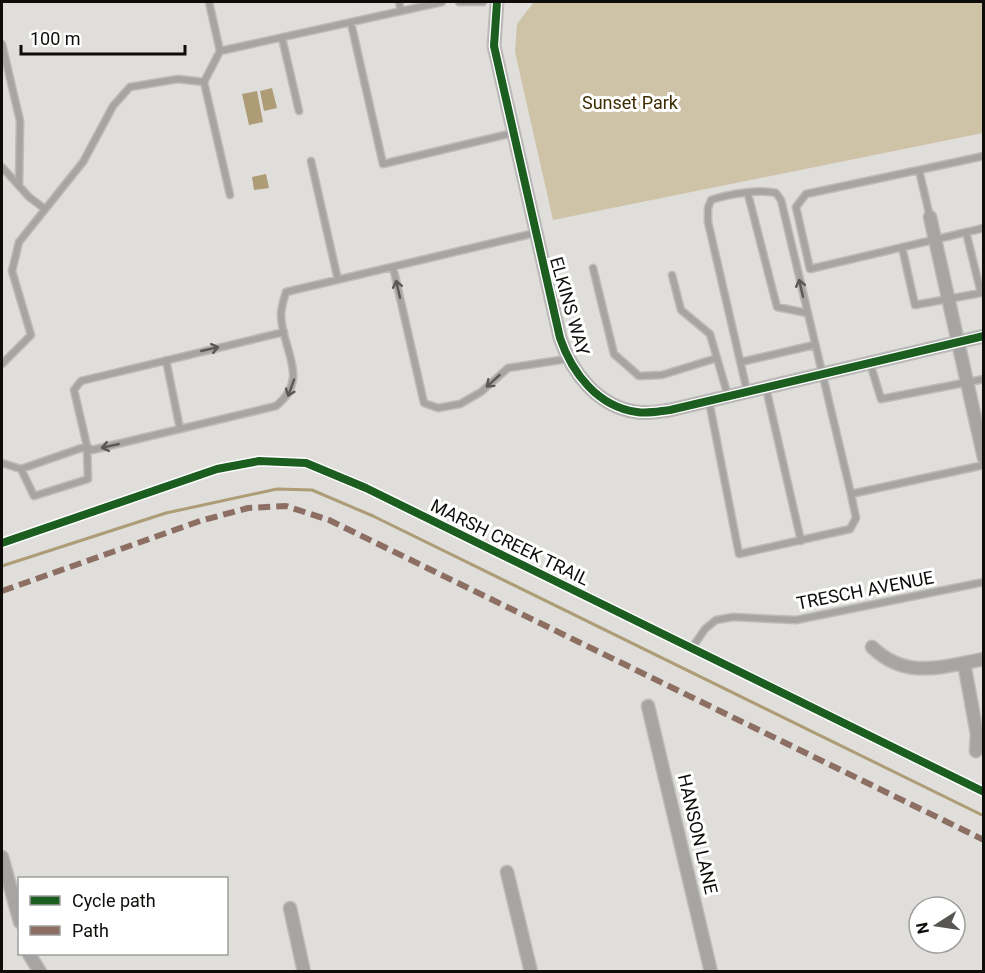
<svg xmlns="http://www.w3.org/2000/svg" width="985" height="973" font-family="Roboto,sans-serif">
<rect width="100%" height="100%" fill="#dfdeda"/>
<path fill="#cfc3a7" d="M534,2H983V133L553,220L515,52L517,24Z"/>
<path fill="#ad9c75" d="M272,88L277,108L264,111L260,91Z
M257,91L263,122L249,125L242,94Z
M266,174L269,188L254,190L252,177Z"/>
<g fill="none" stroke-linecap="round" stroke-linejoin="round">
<path stroke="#ad9c75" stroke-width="3" d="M2,566L166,513L277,489L312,490L373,516L984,816"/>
<defs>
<path id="service" d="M209,2L220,51L204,82L230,195
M399,2L401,11
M459,2H483
M351,23L383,164L513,133
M282,38L299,111
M2,44L20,121L19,186
M220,51L442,2
M311,161L338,280
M2,167L29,197L45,209
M919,170L984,156
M748,194L777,307L807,313
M930,217L919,170L806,194L796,207L810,269L984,228
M902,247L915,305L981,293L966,232
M393,267L424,403L438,408L460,404L481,392L508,368L567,359
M593,268L614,354L639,376L662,375L717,358
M672,275L681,310L710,334L728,396
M284,332L81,381L74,390L87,446L92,450L276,406C311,378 282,351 281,315C281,307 284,299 286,292L535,233
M166,360L180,429
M741,362L814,345
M870,363L881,399L984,379
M2,364L31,335L12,271L19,242L83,162L113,106L130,87L178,79L204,82
M766,388L801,541
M709,401L739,554L850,529L856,518L851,494L781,200L776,193C759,189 729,194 711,200L708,208V222L747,391
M2,463L21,469L34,496L88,479L87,446L21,469
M851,494L984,465
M692,648L705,629L716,620L733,617L796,620L984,582"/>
<path id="minor" d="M497,2L494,46L560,338C572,373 598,407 637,412C648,414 660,411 670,410L984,336
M930,217L984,458
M872,647C906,680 941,667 984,659
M964,663L977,734L976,751
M648,706L711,972
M2,857L20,922
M507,872L531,972
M290,908L304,972
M29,954L40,972"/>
</defs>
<use href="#service" stroke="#bdbcba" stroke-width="9"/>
<use href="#minor" stroke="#bdbcba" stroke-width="15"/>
<use href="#service" stroke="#a6a5a4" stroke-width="6"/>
<use href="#minor" stroke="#a6a5a4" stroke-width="12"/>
<path stroke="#8d6e63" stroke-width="6" stroke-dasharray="12 6" stroke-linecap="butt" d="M2,591L200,521L248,508L286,506L329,520L984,840"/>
<defs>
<path id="cycleway" d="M497,2L494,46L560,338C572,373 598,407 637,412C648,414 660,411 670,410L984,336
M2,543L217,469L259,461L306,463L366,488L984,792"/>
</defs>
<use href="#cycleway" stroke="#fff" stroke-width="11"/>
<use href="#cycleway" stroke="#1b5e20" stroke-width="8"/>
</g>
<defs><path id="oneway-shaft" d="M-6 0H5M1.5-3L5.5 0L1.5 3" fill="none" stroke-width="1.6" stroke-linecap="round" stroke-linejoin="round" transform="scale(1.5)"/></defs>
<g stroke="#5a5957">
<use href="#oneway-shaft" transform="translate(801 288) rotate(-103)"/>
<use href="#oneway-shaft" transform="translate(398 289) rotate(-103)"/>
<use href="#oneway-shaft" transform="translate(210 349) rotate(-13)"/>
<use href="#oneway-shaft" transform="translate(493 381) rotate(138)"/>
<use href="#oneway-shaft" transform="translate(291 388) rotate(110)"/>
<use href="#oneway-shaft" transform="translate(110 446) rotate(167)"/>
</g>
<g text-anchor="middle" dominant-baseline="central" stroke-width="6" stroke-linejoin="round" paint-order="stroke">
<g font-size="18" fill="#3e2d00" stroke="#fff">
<text x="630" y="102">Sunset Park</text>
</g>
<g font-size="18" fill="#0e0d0a" stroke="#fff">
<text transform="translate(570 306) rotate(74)">ELKINS WAY</text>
<text transform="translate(510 542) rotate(26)">MARSH CREEK TRAIL</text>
<text transform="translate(865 590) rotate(-11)">TRESCH AVENUE</text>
<text transform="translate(698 834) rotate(77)">HANSON LANE</text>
</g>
</g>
<rect width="985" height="973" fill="none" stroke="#0e0d0a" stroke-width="6"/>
<rect x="18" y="877" width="210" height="78" fill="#ffffff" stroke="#9f9e9d" stroke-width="1.5"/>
<rect x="30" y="896" width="30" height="9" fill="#1b5e20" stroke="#9f9e9d" stroke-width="1.5"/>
<text x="72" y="907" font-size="18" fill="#0e0d0a">Cycle path</text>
<rect x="30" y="926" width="30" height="9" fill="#8d6e63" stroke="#9f9e9d" stroke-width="1.5"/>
<text x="72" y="937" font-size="18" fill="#0e0d0a">Path</text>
<g transform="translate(937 925) rotate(258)"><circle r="28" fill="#ffffff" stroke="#9f9e9d" stroke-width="1.5"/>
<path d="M0-4.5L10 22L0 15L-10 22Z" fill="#575653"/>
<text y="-9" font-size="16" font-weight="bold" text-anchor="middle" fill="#0e0d0a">N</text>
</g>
<path d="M21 45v9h164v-9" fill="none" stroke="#0e0d0a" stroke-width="3"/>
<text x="30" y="45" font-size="18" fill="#0e0d0a" stroke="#ffffff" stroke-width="4.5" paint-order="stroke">100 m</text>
</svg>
